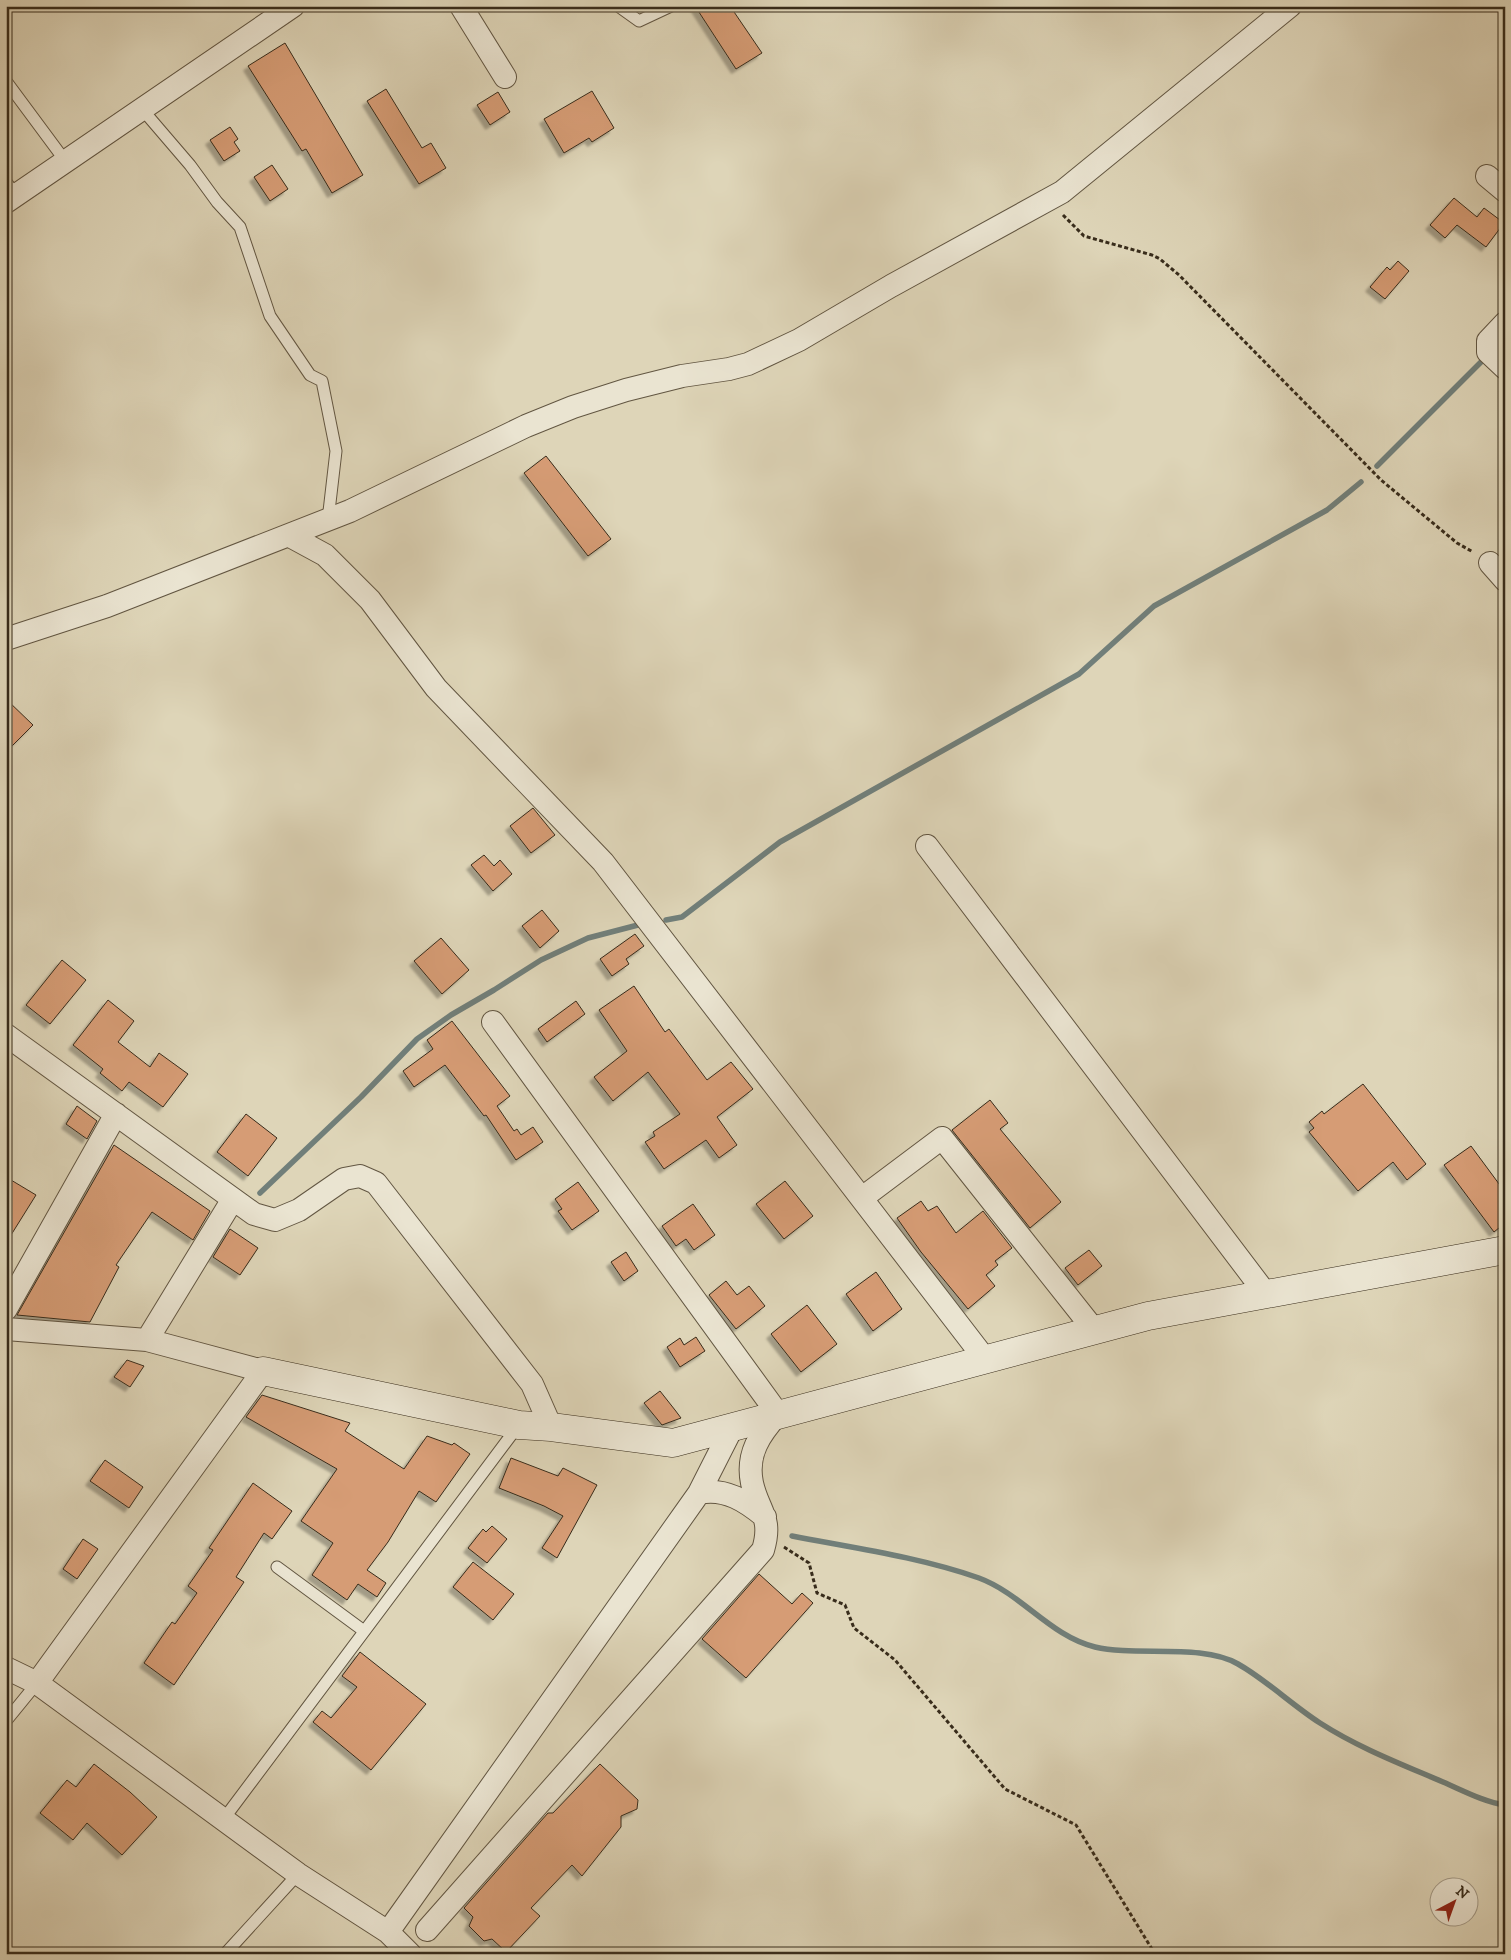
<svg xmlns="http://www.w3.org/2000/svg" width="1511" height="1960" font-family="'IM FELL DW Pica',serif">
<defs>
<filter id="shadow"><feDropShadow dx="-4.5" dy="4.5" stdDeviation="1" flood-color="#0004"/></filter>
</defs>
<rect width="100%" height="100%" fill="#ded5b8"/>
<filter id="stains"><feTurbulence type="fractalNoise" baseFrequency=".004" numOctaves="4"/><feColorMatrix values="0 0 0 0 .2 0 0 0 0 .09 0 0 0 0 .02 0 0 0 .5 -.17"/></filter>
<radialGradient id="worn" r=".72"><stop offset=".6" stop-color="#630" stop-opacity="0"/><stop offset="1" stop-color="#630" stop-opacity=".3"/></radialGradient>
<g fill="none" stroke-linecap="round" stroke-linejoin="round">
<path stroke="#717f7a" stroke-width="5.5" d="M1377,466L1483,360
M666,920L682,917L780,842L1079,674L1154,606L1327,510L1361,482
M260,1193L361,1097L417,1039L451,1015L494,990L541,960L588,938L638,925
M792,1536C854,1548 919,1557 979,1578C1022,1594 1050,1636 1095,1647C1136,1657 1202,1643 1238,1664C1265,1679 1292,1705 1320,1723C1359,1748 1401,1764 1443,1782C1462,1790 1484,1802 1505,1805"/>
</g>
<path fill="#d69c75" stroke="#382c1b" filter="url(#shadow)" d="M695,6H730L762,53L736,69Z
M285,43L363,175L332,193L306,149L302,151L248,66Z
M386,89L422,148L431,143L446,168L419,184L367,101Z
M592,91L614,128L592,142L589,138L564,153L544,119Z
M498,92L510,112L490,125L477,105Z
M230,127L238,139L234,142L240,151L224,161L210,140Z
M272,165L288,189L270,201L254,177Z
M1454,198L1477,217L1484,208L1504,223L1486,247L1457,225L1445,238L1430,225Z
M1398,261L1409,271L1385,299L1370,287L1387,267L1390,270Z
M546,456L611,539L588,556L524,473Z
M6,699L33,725L6,752Z
M533,808L555,835L531,853L510,826Z
M484,855L494,866L500,860L512,874L493,891L471,865Z
M542,910L559,931L540,948L522,926Z
M635,934L644,946L626,959L629,964L612,976L600,959Z
M441,938L469,970L442,994L414,961Z
M62,960L86,980L50,1024L26,1005Z
M634,986L665,1032L669,1029L707,1080L731,1062L753,1089L717,1117L737,1145L719,1158L706,1140L664,1169L645,1142L655,1136L653,1132L680,1114L648,1072L613,1101L594,1077L627,1051L599,1010Z
M108,1000L134,1021L118,1042L150,1067L159,1053L188,1074L163,1107L129,1082L122,1091L100,1073L103,1069L73,1045Z
M576,1001L585,1014L547,1042L538,1029Z
M452,1021L510,1096L497,1106L514,1131L517,1129L521,1135L533,1127L543,1142L516,1160L486,1115L484,1116L445,1065L414,1087L403,1071L433,1049L427,1040Z
M1363,1084L1426,1164L1407,1180L1393,1162L1358,1191L1309,1132L1314,1128L1309,1122L1322,1111L1324,1114Z
M990,1100L1008,1123L1000,1129L1061,1202L1030,1228L952,1130Z
M77,1106L97,1121L87,1139L66,1124Z
M246,1114L277,1138L248,1176L217,1152Z
M114,1145L210,1211L193,1240L152,1212L116,1265L119,1267L90,1322L17,1315Z
M1471,1146L1505,1192V1223L1494,1232L1444,1165Z
M6,1177L36,1195L6,1243Z
M785,1181L813,1216L784,1239L756,1204Z
M578,1182L599,1211L572,1230L558,1211L562,1209L555,1199Z
M921,1201L928,1211L937,1206L956,1233L983,1211L1012,1248L995,1261L998,1265L986,1275L995,1286L968,1309L921,1252L897,1218Z
M693,1204L715,1235L694,1250L686,1239L676,1246L662,1226Z
M230,1229L258,1248L240,1275L213,1257Z
M1089,1250L1102,1266L1078,1285L1065,1268Z
M626,1252L638,1271L624,1281L611,1262Z
M876,1272L902,1309L873,1331L846,1294Z
M726,1281L737,1295L749,1286L765,1306L736,1329L709,1295Z
M807,1305L837,1344L801,1372L771,1334Z
M696,1337L705,1351L680,1367L667,1347L680,1338L684,1345Z
M127,1360L144,1366L130,1387L114,1377Z
M660,1391L675,1410L681,1418L662,1425L644,1403Z
M262,1395L350,1423L345,1431L404,1469L427,1436L452,1445L454,1443L470,1454L436,1502L419,1491L388,1542L367,1570L386,1583L377,1597L358,1584L347,1600L312,1575L333,1543L301,1521L337,1469L246,1417Z
M511,1458L558,1476L563,1468L597,1485L557,1558L542,1548L563,1516L544,1506L499,1488Z
M105,1460L143,1487L129,1508L90,1481Z
M253,1483L292,1511L272,1539L264,1533L236,1577L244,1582L174,1685L144,1663L172,1622L175,1624L197,1593L188,1586L213,1550L209,1548Z
M492,1526L507,1539L487,1563L468,1548L483,1529L486,1532Z
M83,1539L98,1549L77,1579L63,1569Z
M473,1562L514,1594L493,1620L453,1587Z
M759,1574L792,1604L802,1593L813,1603L746,1678L702,1639Z
M360,1652L426,1704L371,1770L313,1722L322,1711L331,1718L357,1687L342,1676Z
M94,1764L130,1792L157,1817L122,1855L87,1823L73,1840L40,1813L67,1780L76,1787Z
M600,1764L638,1800L637,1809L621,1816V1827L582,1876L572,1865L531,1908L540,1916L506,1952L492,1939L484,1941L469,1926L473,1917L464,1908L548,1813H553Z"/>
<g fill="none" stroke-linecap="round" stroke-linejoin="round">
<defs>
<path id="lane" d="M618,6L639,21L671,6
M6,81L66,162
M142,109L190,165L217,202L240,227L270,316L310,375L322,381L336,451L328,520
M6,182L16,195
M277,1567L364,1631
M6,1721L37,1683
M223,1820L518,1426
M225,1954L298,1874"/>
<path id="street" d="M461,6L505,77
M1487,176L1505,191
M6,202L293,6
M1505,323L1488,341V352L1505,368
M290,536L325,555L370,600L436,688L603,862L985,1359
M1490,563L1505,580
M6,639L107,606L350,511L526,426L573,407L626,390L682,376L729,369L748,364L799,340L891,286L1062,192L1290,6
M927,846L1266,1294
M6,1035L254,1214L275,1220L299,1210L344,1179L360,1176L376,1183L532,1384L551,1427
M862,1198L942,1138L1095,1331
M6,1309L116,1114
M6,1329L147,1340L263,1371L37,1683
M147,1340L233,1199
M699,1493C725,1487 747,1502 765,1517
M6,1668L37,1683L298,1874L388,1932L410,1954
M427,1930L763,1550C773,1517 758,1511 752,1483C746,1454 760,1434 778,1414L493,1022
M388,1932L699,1493L733,1426"/>
<path id="secondary" d="M263,1371L519,1425L551,1427L673,1443L1148,1316L1505,1250"/>
</defs>
<use href="#lane" stroke="#625642" stroke-width="13"/>
<use href="#street" stroke="#625642" stroke-width="24"/>
<use href="#secondary" stroke="#382c1b" stroke-width="29"/>
<path stroke="#382c1b" stroke-width="3" stroke-dasharray="4 2.5" stroke-linecap="butt" d="M1063,215L1084,236L1152,255L1160,259L1179,275L1381,480L1457,543L1473,552
M784,1547L809,1563L817,1593L845,1605L854,1628L895,1660L1005,1789L1076,1825L1155,1954"/>
<use href="#lane" stroke="#eae4d1" stroke-width="11"/>
<use href="#street" stroke="#eae4d1" stroke-width="22"/>
<use href="#secondary" stroke="#eae4d1" stroke-width="28"/>
</g>
<rect width="1511" height="1960" fill="none" stroke="#ded5b8" stroke-width="25"/>
<rect x="8" y="8" width="1496" height="1945" fill="none" stroke="#382c1b" stroke-width="2.5"/>
<rect x="12" y="12" width="1486" height="1935" fill="none" stroke="#382c1b"/>
<g transform="translate(1454 1902) rotate(41)"><circle r="24" fill="#eae4d1" stroke="#a39a88"/>
<path d="M0-4L9 19L0 12L-9 19Z" fill="#8f2418"/>
<text y="-8" font-size="14" font-weight="bold" text-anchor="middle" fill="#382c1b">N</text>
</g>
<rect width="100%" height="100%" filter="url(#stains)"/>
<rect width="100%" height="100%" fill="url(#worn)"/>
</svg>
